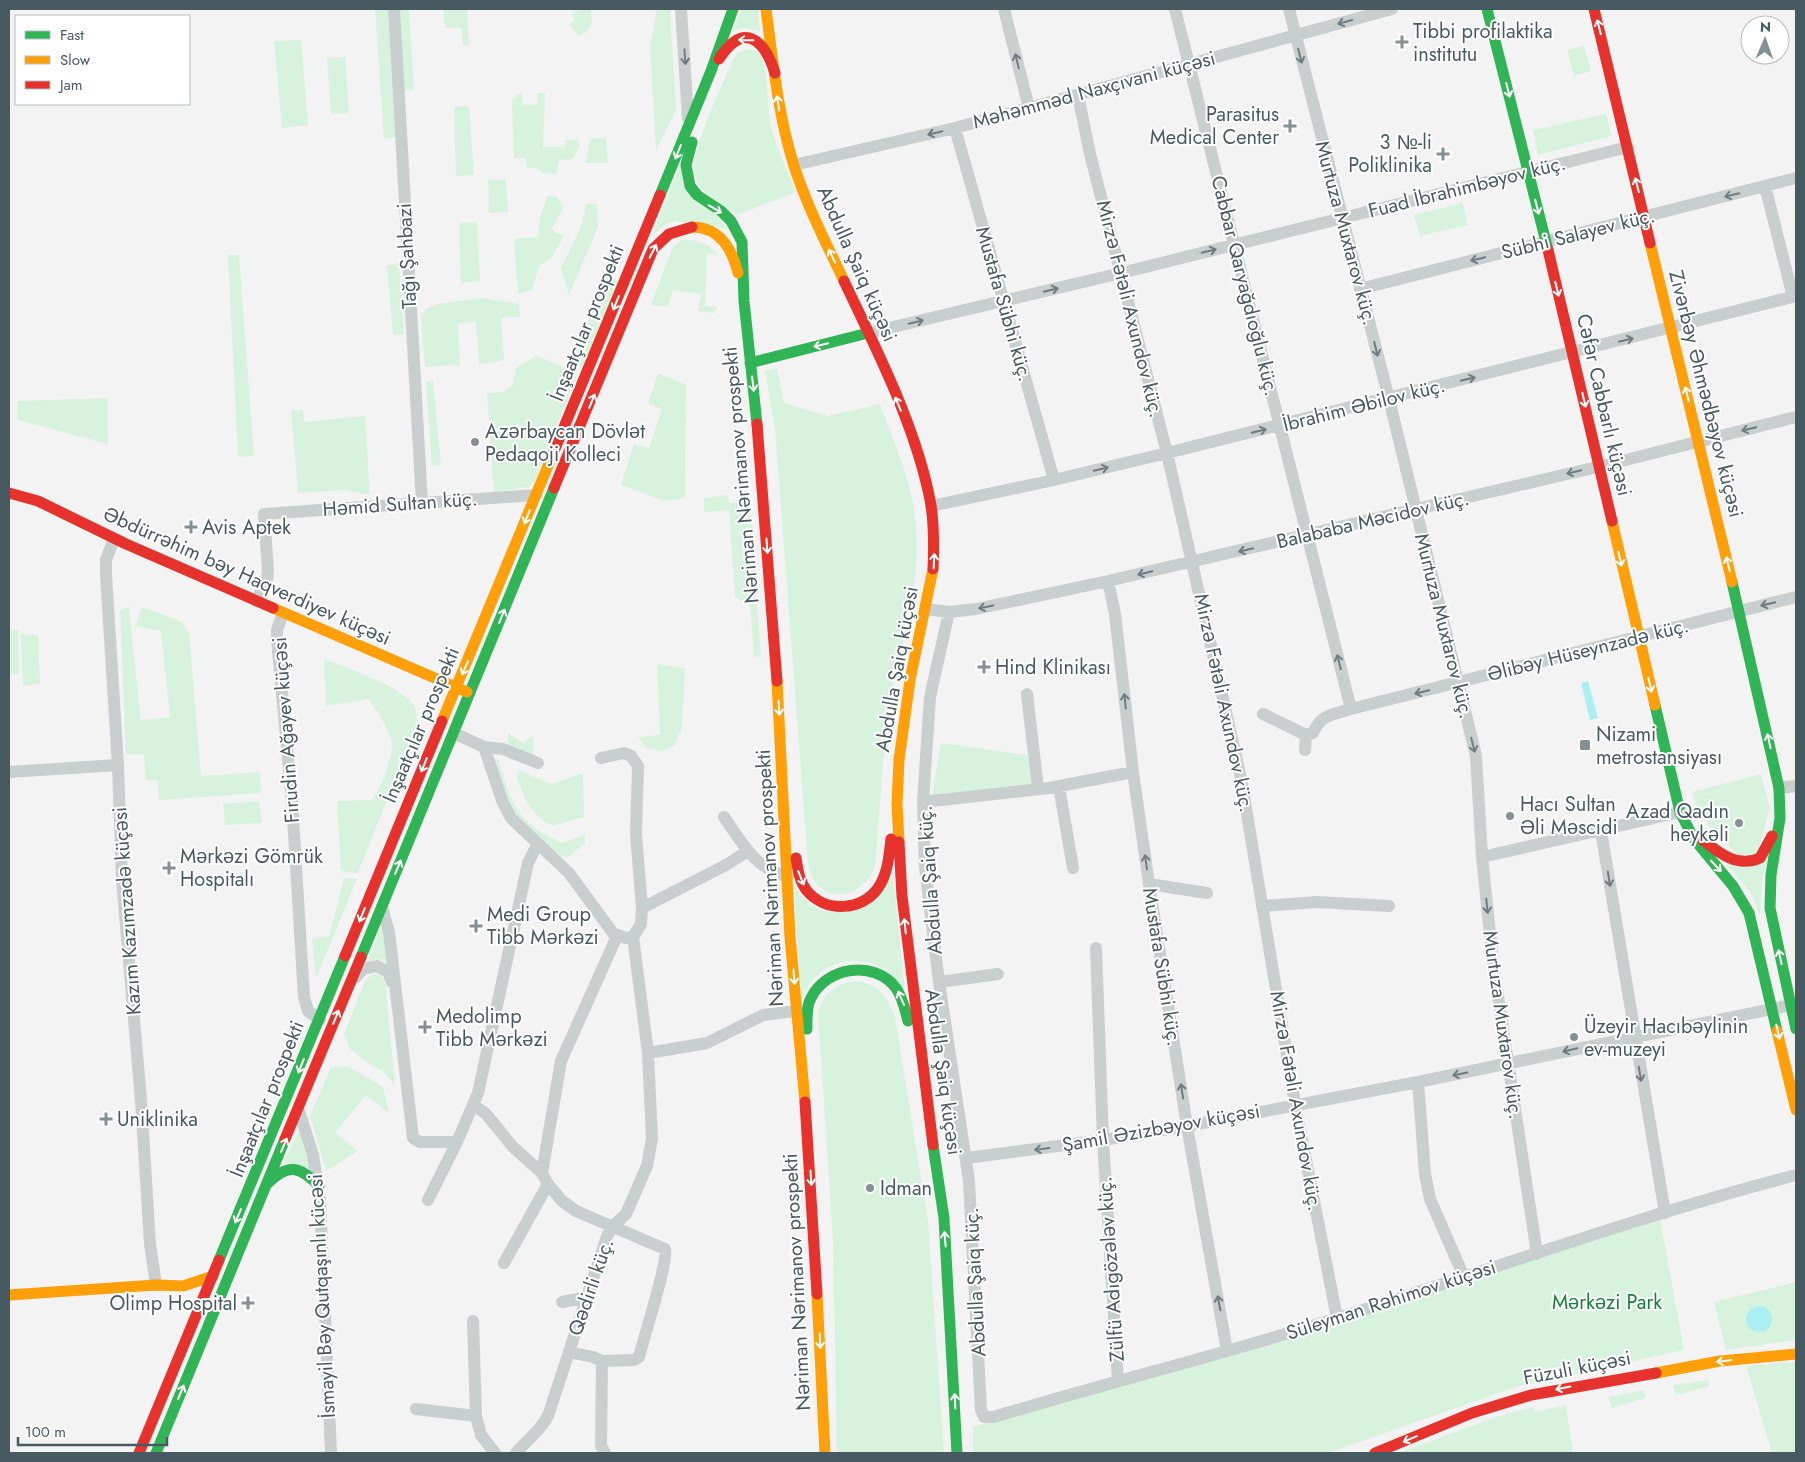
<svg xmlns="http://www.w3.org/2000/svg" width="1805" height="1462" font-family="Jost,sans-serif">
<rect width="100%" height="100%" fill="#f3f3f3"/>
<path fill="#d7f3dd" d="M375,9H388L395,137L384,139Z
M398,9H409L414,90L403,91Z
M443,9H467L469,45L463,46L461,28H445Z
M582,9H591C593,24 592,30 578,36L569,24L575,20L572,14Z
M657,9L670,10L676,110L656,150L650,46Z
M742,9H758L760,32C749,27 743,27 732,32Z
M301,40L308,125L282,128L274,41Z
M1584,46L1591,71L1574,76L1567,50Z
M748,49C753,49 758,51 761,56C769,70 767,108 771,126C777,149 787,170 796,192L737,215C723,205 700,194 695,177C688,154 724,81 734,58L737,53Z
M345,57L349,113L331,114L327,58Z
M522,92L523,105L538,104V93H545L543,147H565V140H577L580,145L573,159L560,160L556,174L543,173L537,168H527L525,158H514L512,100Z
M469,106L474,175L456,176L454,107Z
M1606,114L1612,136L1538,155L1533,130Z
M606,138L608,163H586L590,139Z
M680,165L719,219L729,229L676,221L665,225L652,236Z
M506,179L508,212L489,213L488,180Z
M548,195L557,197L564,207L551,230L564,236L551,259L539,266L532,290L518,294L514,239L538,237L540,217Z
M1462,201L1468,225L1420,236L1414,215L1459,204Z
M592,203L597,204L598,227L569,295L561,268L581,227L586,205Z
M477,222L480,281L461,283L459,223Z
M682,240C698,240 708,242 718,255L707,254L705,306L717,307L714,313L698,311L701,294L673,290L668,307L651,305L672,248Z
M228,255H239L254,456L238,457Z
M399,264L404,334L393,335L387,265Z
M606,276L619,282L582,368L571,363Z
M481,298L519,304L520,317L501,318L504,360L479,364L476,322L458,323L460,365L425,367L421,317L426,309L438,304Z
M536,356L578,373L534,482L528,487L494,492L487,393L504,392L513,384L516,368Z
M777,368L784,403L828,416L880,404C894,443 914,485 916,527C920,586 904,629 893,684C882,744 881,805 875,866C862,902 815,906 808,864L775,428L765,371Z
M658,373L686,385L685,498L664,501L621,485L634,444L649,448L662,409L648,404Z
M433,381L441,465L432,466L426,382Z
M107,398L108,444L18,420L17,401Z
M303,410L304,422L365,416L370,495L344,490L298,493L291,411Z
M728,495L729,503L750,502L761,657L754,656L750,605L735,597L729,510L704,512V498Z
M129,607L141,723L142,720L170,717L161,631L135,626L142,607L180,621L189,633L201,776L260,772L261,793L159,800L157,780L146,781L144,754H126L120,610Z
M9,630H18L19,674H9Z
M21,634L38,635L40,684L23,686Z
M324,659C346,668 402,686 414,706C417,712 417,718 417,725L358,873L341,871L337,801L372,800C382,785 391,762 392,744C392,733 375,707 368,699L326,706Z
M657,664L685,668L682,728L674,746L663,751L646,748L638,737L660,735Z
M508,733L523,743L533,736L534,755L508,747Z
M941,743L1027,755L1031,788L932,796Z
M491,757L498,759C513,806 514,820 562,843L585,835V843L567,858L555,852L511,813Z
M520,771L552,784L583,773L584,817L553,826C528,812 524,799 516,773Z
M1761,774L1770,808L1759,849L1756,854L1738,855L1708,825L1703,812L1696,808L1692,792Z
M259,801L262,823L225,825L223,804Z
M1769,857L1762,878L1760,916L1751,893L1726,863Z
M893,873L905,991C899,984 892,974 884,969C859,954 828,960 811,982C806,988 804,997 801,1004L794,885C804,902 815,910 834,913Z
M344,878L357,879L316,978L312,939L329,936Z
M381,926L385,928L388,963L378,959L367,962Z
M378,974L385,980L395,1086L383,1071L374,1067L351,1050L344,1034L365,981L371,975Z
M857,981C880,985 887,997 895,1017L928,1221L944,1453L837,1452L833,1241L818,1013C824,993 836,983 857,981Z
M348,1066L383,1087L389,1113L366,1095L335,1133L358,1151L326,1171L310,1116L331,1067Z
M299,1131L311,1170L283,1163Z
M1660,1219L1684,1350L1519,1386L1328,1453H973V1427Z
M1796,1282V1340L1726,1350L1714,1302Z
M1796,1362V1453H1772L1746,1366Z
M1708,1380L1710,1386L1676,1395L1673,1385Z
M1644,1390L1645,1398L1612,1408L1609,1397Z
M1566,1405L1573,1453H1399L1495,1417L1533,1407L1535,1412Z"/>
<path fill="#aaf0f3" d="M1588,681L1598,718L1590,720L1581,683Z
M1746 1319a13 13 0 1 1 26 0a13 13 0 1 1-26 0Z"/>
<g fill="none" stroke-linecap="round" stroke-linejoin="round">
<path stroke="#c9cecf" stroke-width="12" d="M394,9L422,503
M681,9L688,118
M1004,9L1029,108
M1175,9L1351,709
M1289,9L1389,399L1476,756L1482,857L1493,963L1537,1254
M1078,95L1090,154L1167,453L1241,778L1295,1104L1337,1318
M955,128L1054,480
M794,165L955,128L1392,9
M1765,186L1793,297
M1360,289L1796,178
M868,333L1121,273L1628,147
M931,506L1054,480L1167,453L1796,296
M114,539L106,560V575L118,765L122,880L141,1100L150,1244L156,1285
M1108,581L1115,614L1133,772L1149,884L1187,1126L1227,1351
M256,601L267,580L268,571L264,514L536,495
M926,609L949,612L976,609L1108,581L1610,464L1796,417
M949,612L930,697L923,802L925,867L939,982L969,1181L981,1410L984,1417H994C1109,1382 1224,1354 1338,1318C1490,1270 1641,1215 1796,1175
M283,613L277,630V640L292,801L304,997L308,1011L320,1020
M1027,694L1038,789
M1263,714L1306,735L1313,733C1321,714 1332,715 1351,709L1796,597
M454,733L484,747L503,749L538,763
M484,747L503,803L511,818L569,873L613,933L625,938L633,937L641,924L642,908L636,834L638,766L631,756L624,753L601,758
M1305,750L1306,735
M9,772L118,765
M1059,787L1073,868
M1779,788L1796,786
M923,802L1049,788L1133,772
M724,817C741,841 756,871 788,876
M1601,831L1665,1213
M1482,857L1680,812
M1149,884L1207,893
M1262,906L1317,902L1389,906
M382,907L389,932L413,1138L420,1142H457
M642,908L726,865L748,851
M1096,948L1103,1140L1118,1380
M355,978L363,969L377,966L388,972L392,982
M939,982L998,974
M648,1053L707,1043L763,1015L796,1011
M1418,1082L1425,1174L1430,1199L1464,1277
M474,1105L486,1114L513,1147L542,1173L548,1184L562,1201L576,1211L665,1249C669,1260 643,1340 639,1357L634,1360L602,1361
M299,1111L313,1155L320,1200L331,1453
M967,1158L1103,1140L1187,1126L1418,1082L1796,1004
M542,1173L561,1061L617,936
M428,1200L457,1142L478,1093L528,863L537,845
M504,1263L548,1184
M562,1302L587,1297
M473,1321L476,1416L481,1435L495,1453
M569,1352L593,1357L602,1361L601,1446L605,1453
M416,1409L476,1416
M516,1453C526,1441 541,1430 548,1416L607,1236L613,1226L626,1214L647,1166L652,1139L648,1053L633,937"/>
<path stroke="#30b455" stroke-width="11" d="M1487,9L1548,250
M692,142L686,165L690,186L697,195L721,211L731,221L742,242L744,301L757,424
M660,195L711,71L733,9
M750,363L868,333
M1732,582L1779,788L1780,818L1771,875L1770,908L1796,1029
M1655,705L1680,812L1694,839L1733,886L1749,913L1777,1031
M361,957L554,488
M807,1029C807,1019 806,1007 811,998C826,967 874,959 896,988C903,998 905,1010 908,1021
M933,1145L944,1218L957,1453
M268,1183C288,1163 300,1166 319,1186
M219,1260L345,956
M156,1453L285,1139"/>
<path stroke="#ff9f0a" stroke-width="11" d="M766,9C773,62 778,115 794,166C807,206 826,243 844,281
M692,227C720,227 732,249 738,273
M1650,243L1732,582
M1612,521L1655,705
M273,608L467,692
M777,681L790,937L805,1102
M442,721L552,456
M899,842L897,804L899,760L910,680L933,569
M1777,1031L1796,1110
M817,1294L825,1453
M9,1295L156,1285L183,1286L213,1276
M1656,1373L1720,1361L1796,1354"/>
<path stroke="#e5322d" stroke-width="11" d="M1594,9L1650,243
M719,59C744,21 764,39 775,73
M1548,250L1612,521
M844,281C877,351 917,428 931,505C934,526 934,548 933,569
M757,424L777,681
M552,456L660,195
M554,488L653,249L669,234L692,227
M9,493L38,501L126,544L273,608
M1703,840C1720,854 1738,868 1760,858L1772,836
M899,842L902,896L933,1145
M796,858C798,870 799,881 807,891C826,913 862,911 878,888C888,874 889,855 891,839
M345,956L442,721
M805,1102L817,1294
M285,1139L361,957
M139,1453L219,1260
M1375,1453L1472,1413L1531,1395L1656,1373"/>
</g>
<defs><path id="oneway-shaft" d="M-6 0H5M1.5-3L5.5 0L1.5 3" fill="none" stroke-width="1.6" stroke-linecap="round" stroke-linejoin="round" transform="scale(1.25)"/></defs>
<g stroke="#6f7d82">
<use href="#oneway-shaft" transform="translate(1345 22) rotate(165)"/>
<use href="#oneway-shaft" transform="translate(1300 56) rotate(76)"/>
<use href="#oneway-shaft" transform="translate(685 57) rotate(86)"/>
<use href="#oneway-shaft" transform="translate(1017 61) rotate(-104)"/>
<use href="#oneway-shaft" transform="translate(935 133) rotate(167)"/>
<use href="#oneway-shaft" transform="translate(1732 195) rotate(166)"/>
<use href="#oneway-shaft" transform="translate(1209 251) rotate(-14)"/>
<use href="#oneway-shaft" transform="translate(1478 259) rotate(166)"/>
<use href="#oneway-shaft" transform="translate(1051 290) rotate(-14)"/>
<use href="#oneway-shaft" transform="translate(916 322) rotate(-13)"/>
<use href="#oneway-shaft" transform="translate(1626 340) rotate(-14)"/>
<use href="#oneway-shaft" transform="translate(1376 349) rotate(76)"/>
<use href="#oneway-shaft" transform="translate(1468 379) rotate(-14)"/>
<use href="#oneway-shaft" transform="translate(1749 429) rotate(166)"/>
<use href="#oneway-shaft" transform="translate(1259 431) rotate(-14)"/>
<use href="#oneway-shaft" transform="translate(1101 469) rotate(-14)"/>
<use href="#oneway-shaft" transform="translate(1574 472) rotate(167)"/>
<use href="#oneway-shaft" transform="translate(1246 550) rotate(167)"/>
<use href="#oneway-shaft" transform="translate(1145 573) rotate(167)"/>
<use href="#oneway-shaft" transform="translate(1768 604) rotate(166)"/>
<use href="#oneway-shaft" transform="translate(986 607) rotate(168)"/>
<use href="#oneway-shaft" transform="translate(1339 662) rotate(-104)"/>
<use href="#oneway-shaft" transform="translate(1422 692) rotate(166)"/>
<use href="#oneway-shaft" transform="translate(1125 701) rotate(-96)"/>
<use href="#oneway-shaft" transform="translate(1473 745) rotate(76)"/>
<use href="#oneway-shaft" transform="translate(1146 862) rotate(-98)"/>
<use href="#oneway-shaft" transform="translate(1609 879) rotate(81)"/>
<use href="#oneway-shaft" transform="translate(1487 906) rotate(84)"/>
<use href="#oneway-shaft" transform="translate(1570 1050) rotate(167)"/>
<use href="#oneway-shaft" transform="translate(1460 1074) rotate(169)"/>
<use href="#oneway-shaft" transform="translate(1640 1074) rotate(80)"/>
<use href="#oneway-shaft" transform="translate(1182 1091) rotate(-99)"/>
<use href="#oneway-shaft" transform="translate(1042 1149) rotate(172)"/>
<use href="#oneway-shaft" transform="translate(1219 1303) rotate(-100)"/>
</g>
<g stroke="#fff">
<use href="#oneway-shaft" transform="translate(1599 27) rotate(-104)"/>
<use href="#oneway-shaft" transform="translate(746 40) rotate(-179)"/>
<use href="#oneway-shaft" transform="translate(1508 90) rotate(76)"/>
<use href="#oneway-shaft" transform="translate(778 103) rotate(-99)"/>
<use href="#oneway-shaft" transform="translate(678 152) rotate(112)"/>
<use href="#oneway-shaft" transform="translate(1637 185) rotate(-104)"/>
<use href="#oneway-shaft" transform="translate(1537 207) rotate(76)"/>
<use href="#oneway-shaft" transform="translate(715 209) rotate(31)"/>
<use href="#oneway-shaft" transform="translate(653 251) rotate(-63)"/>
<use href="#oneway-shaft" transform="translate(832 256) rotate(-115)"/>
<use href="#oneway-shaft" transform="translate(1557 289) rotate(76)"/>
<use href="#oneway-shaft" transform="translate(616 303) rotate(112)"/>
<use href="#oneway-shaft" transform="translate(821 345) rotate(166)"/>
<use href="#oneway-shaft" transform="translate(753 384) rotate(83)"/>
<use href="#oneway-shaft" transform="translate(1687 394) rotate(-104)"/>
<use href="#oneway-shaft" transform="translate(1584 400) rotate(77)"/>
<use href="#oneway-shaft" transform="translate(592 401) rotate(-68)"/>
<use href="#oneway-shaft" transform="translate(898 404) rotate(-113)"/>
<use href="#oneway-shaft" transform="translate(527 517) rotate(112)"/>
<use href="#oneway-shaft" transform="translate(767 546) rotate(86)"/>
<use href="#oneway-shaft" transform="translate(1620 559) rotate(77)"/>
<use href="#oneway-shaft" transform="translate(934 561) rotate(-87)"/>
<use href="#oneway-shaft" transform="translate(1728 564) rotate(-104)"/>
<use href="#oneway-shaft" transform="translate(502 616) rotate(-68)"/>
<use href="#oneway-shaft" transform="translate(465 668) rotate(114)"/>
<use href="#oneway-shaft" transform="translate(1650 685) rotate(77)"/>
<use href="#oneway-shaft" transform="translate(779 708) rotate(86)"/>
<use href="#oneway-shaft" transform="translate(1769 741) rotate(-102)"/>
<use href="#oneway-shaft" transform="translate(424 765) rotate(112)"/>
<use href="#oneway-shaft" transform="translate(1716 866) rotate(47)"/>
<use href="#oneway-shaft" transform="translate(398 867) rotate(-67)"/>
<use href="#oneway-shaft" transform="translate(801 878) rotate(68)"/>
<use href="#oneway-shaft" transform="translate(362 915) rotate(112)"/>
<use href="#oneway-shaft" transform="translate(905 926) rotate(-96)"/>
<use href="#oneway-shaft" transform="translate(1780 957) rotate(-103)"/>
<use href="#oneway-shaft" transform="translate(794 977) rotate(86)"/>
<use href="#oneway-shaft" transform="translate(901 998) rotate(-114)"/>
<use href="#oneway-shaft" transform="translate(336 1017) rotate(-68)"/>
<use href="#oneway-shaft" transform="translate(1778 1032) rotate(77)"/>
<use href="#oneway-shaft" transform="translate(301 1066) rotate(112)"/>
<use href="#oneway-shaft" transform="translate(284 1145) rotate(-67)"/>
<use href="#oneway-shaft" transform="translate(811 1178) rotate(86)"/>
<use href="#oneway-shaft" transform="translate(238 1216) rotate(113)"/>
<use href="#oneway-shaft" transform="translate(945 1239) rotate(-95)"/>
<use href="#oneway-shaft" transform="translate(820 1341) rotate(88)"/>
<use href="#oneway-shaft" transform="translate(1724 1361) rotate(172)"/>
<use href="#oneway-shaft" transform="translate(1563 1388) rotate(168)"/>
<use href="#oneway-shaft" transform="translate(181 1392) rotate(-68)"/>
<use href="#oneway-shaft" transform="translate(955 1401) rotate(-93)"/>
<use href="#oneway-shaft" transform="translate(1410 1439) rotate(157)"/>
</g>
<g fill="#849094" stroke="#fff" stroke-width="2">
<path d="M1399.5 34.5h5v5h5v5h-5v5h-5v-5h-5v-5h5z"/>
<path d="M1287.5 118.5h5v5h5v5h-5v5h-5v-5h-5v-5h5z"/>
<path d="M1440.5 146.5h5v5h5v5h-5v5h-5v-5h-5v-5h5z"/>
<circle cx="475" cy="442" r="5"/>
<path d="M188.5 519.5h5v5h5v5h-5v5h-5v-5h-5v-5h5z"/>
<path d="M981.5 659.5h5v5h5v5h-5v5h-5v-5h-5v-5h5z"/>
<rect x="1579" y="739" width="12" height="12" rx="2.5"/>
<circle cx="1510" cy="816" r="5"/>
<circle cx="1739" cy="823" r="5"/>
<path d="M166.5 860.5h5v5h5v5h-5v5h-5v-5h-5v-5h5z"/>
<path d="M473.5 918.5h5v5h5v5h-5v5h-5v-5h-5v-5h5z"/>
<path d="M422.5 1019.5h5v5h5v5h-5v5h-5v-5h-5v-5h5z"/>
<circle cx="1574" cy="1037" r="5"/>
<path d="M103.5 1111.5h5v5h5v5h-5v5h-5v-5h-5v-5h5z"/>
<circle cx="870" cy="1188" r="5"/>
<path d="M245.5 1295.5h5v5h5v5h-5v5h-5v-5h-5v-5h5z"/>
</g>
<g text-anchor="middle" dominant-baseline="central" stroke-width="4" stroke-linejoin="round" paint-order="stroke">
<g font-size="20" fill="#485a61" stroke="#fff" text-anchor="start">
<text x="1413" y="31">Tibbi profilaktika<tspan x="1413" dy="23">institutu</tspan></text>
<text x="1279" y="114" text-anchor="end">Parasitus<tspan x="1279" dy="23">Medical Center</tspan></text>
<text x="1432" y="142" text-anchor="end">3 №-li<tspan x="1432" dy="23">Poliklinika</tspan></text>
<text x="485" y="431">Azərbaycan Dövlət<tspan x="485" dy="23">Pedaqoji Kolleci</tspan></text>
<text x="202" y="527">Avis Aptek</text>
<text x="995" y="667">Hind Klinikası</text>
<text x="1596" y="734">Nizami<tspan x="1596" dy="23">metrostansiyası</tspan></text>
<text x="1520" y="804">Hacı Sultan<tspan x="1520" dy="23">Əli Məscidi</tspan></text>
<text x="1729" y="811" text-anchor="end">Azad Qadın<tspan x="1729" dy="23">heykəli</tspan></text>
<text x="180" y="856">Mərkəzi Gömrük<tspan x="180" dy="23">Hospitalı</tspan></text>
<text x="487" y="914">Medi Group<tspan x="487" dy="23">Tibb Mərkəzi</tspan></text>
<text x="436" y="1016">Medolimp<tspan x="436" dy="23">Tibb Mərkəzi</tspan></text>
<text x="1584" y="1026">Üzeyir Hacıbəylinin<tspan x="1584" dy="23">ev-muzeyi</tspan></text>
<text x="117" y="1119">Uniklinika</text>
<text x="880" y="1188">Idman</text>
<text x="237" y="1303" text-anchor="end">Olimp Hospital</text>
</g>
<g font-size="20" fill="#485a61" stroke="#fff">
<text transform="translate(1094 90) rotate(-15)">Məhəmməd Naxçıvani küçəsi</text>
<text transform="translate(1467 187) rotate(-14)">Fuad İbrahimbəyov küç.</text>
<text transform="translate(1346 233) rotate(75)">Murtuza Muxtarov küç.</text>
<text transform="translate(1578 234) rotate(-14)">Sübhi Salayev küç.</text>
<text transform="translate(407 256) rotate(-93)">Tağı Şahbazi</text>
<text transform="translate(857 264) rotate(66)">Abdulla Şaiq küçəsi</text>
<text transform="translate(1245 286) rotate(76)">Cabbar Qaryağdıoğlu küç.</text>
<text transform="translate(1004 304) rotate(74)">Mustafa Sübhi küç.</text>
<text transform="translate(1130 309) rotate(76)">Mirzə Fətəli Axundov küç.</text>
<text transform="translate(587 323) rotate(-68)">İnşaatçılar prospekti</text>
<text transform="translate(1706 394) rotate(76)">Zivərbəy Əhmədbəyov küçəsi</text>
<text transform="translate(1364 405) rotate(-14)">İbrahim Əbilov küç.</text>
<text transform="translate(1604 405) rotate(77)">Cəfər Cabbarlı küçəsi</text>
<text transform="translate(741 475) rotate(-95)">Nəriman Nərimanov prospekti</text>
<text transform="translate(400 504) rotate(-4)">Həmid Sultan küç.</text>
<text transform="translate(1373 520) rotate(-13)">Balababa Məcidov küç.</text>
<text transform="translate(247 576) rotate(24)">Əbdürrəhim bəy Haqverdiyev küçəsi</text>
<text transform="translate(1444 626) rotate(76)">Murtuza Muxtarov küç.</text>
<text transform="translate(1588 650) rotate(-14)">Əlibəy Hüseynzadə küç.</text>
<text transform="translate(897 669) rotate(-80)">Abdulla Şaiq küçəsi</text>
<text transform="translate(1224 703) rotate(78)">Mirzə Fətəli Axundov küç.</text>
<text transform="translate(421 725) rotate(-67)">İnşaatçılar prospekti</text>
<text transform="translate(286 730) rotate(-94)">Firudin Ağayev küçəsi</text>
<text transform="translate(770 878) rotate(-93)">Nəriman Nərimanov prospekti</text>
<text transform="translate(930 880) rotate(-94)">Abdulla Şaiq küç.</text>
<text transform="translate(127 911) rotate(-94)">Kazım Kazımzadə küçəsi</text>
<text transform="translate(1162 967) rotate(81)">Mustafa Sübhi küç.</text>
<text transform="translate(1503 1025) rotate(82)">Murtuza Muxtarov küç.</text>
<text transform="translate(943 1072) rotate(82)">Abdulla Şaiq küçəsi</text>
<text transform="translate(267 1099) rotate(-68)">İnşaatçılar prospekti</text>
<text transform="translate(1296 1101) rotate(80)">Mirzə Fətəli Axundov küç.</text>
<text transform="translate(1161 1128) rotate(-10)">Şamil Əzizbəyov küçəsi</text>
<text transform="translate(1111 1269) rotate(-94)">Zülfü Adıgözələv küç.</text>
<text transform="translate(797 1282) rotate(-93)">Nəriman Nərimanov prospekti</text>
<text transform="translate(975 1282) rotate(-93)">Abdulla Şaiq küç.</text>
<text transform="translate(591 1287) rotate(-71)">Qədirli küç.</text>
<text transform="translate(322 1296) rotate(-93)">İsmayil Bəy Qutqaşınlı kücəsi</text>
<text transform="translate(1391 1300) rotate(-18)">Süleyman Rəhimov küçəsi</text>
<text transform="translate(1577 1368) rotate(-11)">Füzuli küçəsi</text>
</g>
<g font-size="20" fill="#118437" stroke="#fff">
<text x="1607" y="1302">Mərkəzi Park</text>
</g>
</g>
<rect width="1805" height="1462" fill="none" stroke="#485a61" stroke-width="20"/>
<rect x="15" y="15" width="175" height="90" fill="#ffffff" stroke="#b6bdc0"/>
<rect x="25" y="31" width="25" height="8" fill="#30b455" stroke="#b6bdc0"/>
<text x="60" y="40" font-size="15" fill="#485a61">Fast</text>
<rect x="25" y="56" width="25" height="8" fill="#ff9f0a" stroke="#b6bdc0"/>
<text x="60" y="65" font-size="15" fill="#485a61">Slow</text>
<rect x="25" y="81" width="25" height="8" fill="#e5322d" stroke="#b6bdc0"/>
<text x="60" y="90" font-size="15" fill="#485a61">Jam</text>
<g transform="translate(1765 40) rotate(2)"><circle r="24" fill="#ffffff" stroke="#b6bdc0"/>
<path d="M0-4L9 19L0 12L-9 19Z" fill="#849094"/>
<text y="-8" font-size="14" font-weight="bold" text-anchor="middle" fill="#485a61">N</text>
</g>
<path d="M18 1437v8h149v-8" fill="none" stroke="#485a61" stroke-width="2.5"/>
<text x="25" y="1437" font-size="15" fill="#485a61" stroke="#ffffff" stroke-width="4" paint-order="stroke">100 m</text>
</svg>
